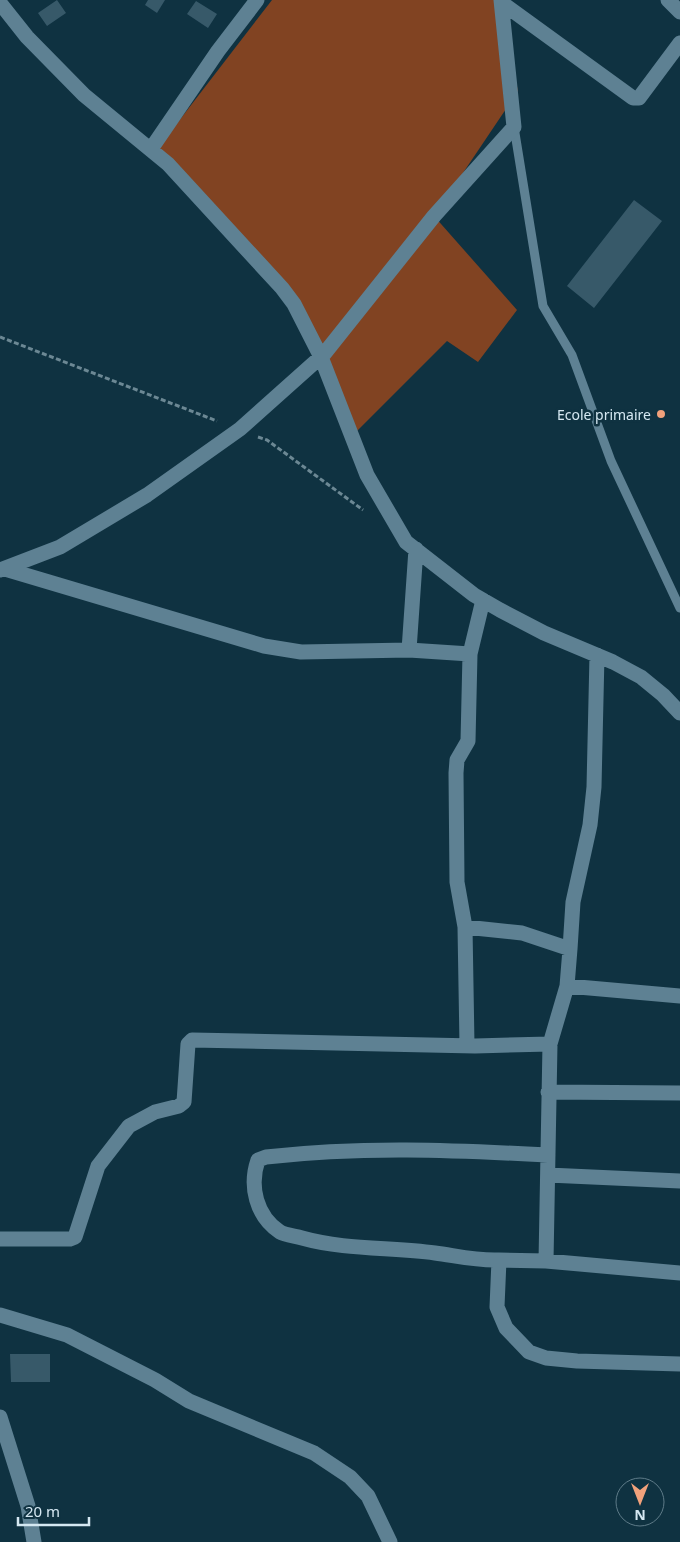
<svg xmlns="http://www.w3.org/2000/svg" width="680" height="1542" font-family="'Noto Sans',sans-serif">
<rect width="100%" height="100%" fill="#0f3241"/>
<path fill="#814322" d="M272,0H499L518,91L434,216L517,310L478,362L447,341L354,434L298,298L158,148Z"/>
<path fill="#375969" d="M57,0L66,13L47,26L38,13Z
M148,0H165L157,13L145,5Z
M196,1L217,14L208,28L187,14Z
M634,200L662,221L594,308L567,286Z
M10,1354H50V1382H11Z"/>
<g fill="none" stroke-linecap="round" stroke-linejoin="round">
<path stroke="#6c8894" stroke-width="3" stroke-dasharray="5 2.5" stroke-linecap="butt" d="M0,337L217,421
M258,437L267,440L363,510"/>
<path stroke="#5e8193" stroke-width="9" d="M514,127L543,306L572,355L611,461L680,608"/>
<path stroke="#5e8193" stroke-width="15" d="M668,0L680,12
M0,3L27,37L84,95L168,164L282,288L294,304L321,357L367,475L406,542L474,595L500,610L544,633L613,662L641,677L663,695L680,713
M502,3L633,98H639L680,43
M151,149L218,51L257,0
M5,569L264,646L301,652L409,650L470,654
M0,570L60,547L147,495L240,429L324,354L434,216L514,127L501,0
M483,600L470,654L468,741L457,760L456,773L457,882L465,927L522,933L570,949L573,902L590,825L594,787L597,655
M409,650L416,549
M465,927L467,1045
M570,949L567,986L550,1044L546,1261L499,1260L497,1307L506,1328L529,1352L546,1358L577,1361L680,1364
M567,986L680,996
M548,1092L680,1093
M548,1175L680,1181
M0,1239H70L75,1237L98,1166L129,1126L155,1112L179,1106L184,1102L188,1044L192,1040L475,1046L550,1044
M499,1260C477,1261 457,1256 435,1253C390,1247 345,1250 302,1238C295,1236 285,1235 280,1232C256,1216 249,1186 258,1160L266,1157C362,1146 452,1150 548,1155
M546,1261L680,1273
M0,1315L67,1335L155,1380L189,1401L314,1453L350,1477L368,1496L390,1542
M0,1417L28,1506L34,1542"/>
</g>
<circle fill="#f1a17b" stroke="#0f3241" stroke-width="2" cx="661" cy="414" r="5"/>
<g text-anchor="middle" dominant-baseline="central" stroke-width="5" stroke-linejoin="round" paint-order="stroke">
<g font-size="14" fill="#d5e8f2" stroke="#0f3241" text-anchor="end">
<text x="651" y="414">Ecole primaire</text>
</g>
</g>
<g transform="translate(640 1502) rotate(180)"><circle r="24" fill="#0f3241" stroke="#5e7b88"/>
<path d="M0-4L9 19L0 12L-9 19Z" fill="#f1a17b"/>
<text y="-8" font-size="14" font-weight="bold" text-anchor="middle" fill="#d5e8f2">N</text>
</g>
<path d="M18 1517v8h71v-8" fill="none" stroke="#d5e8f2" stroke-width="2.5"/>
<text x="25" y="1517" font-size="15" fill="#d5e8f2" stroke="#0f3241" stroke-width="4" paint-order="stroke">20 m</text>
</svg>
